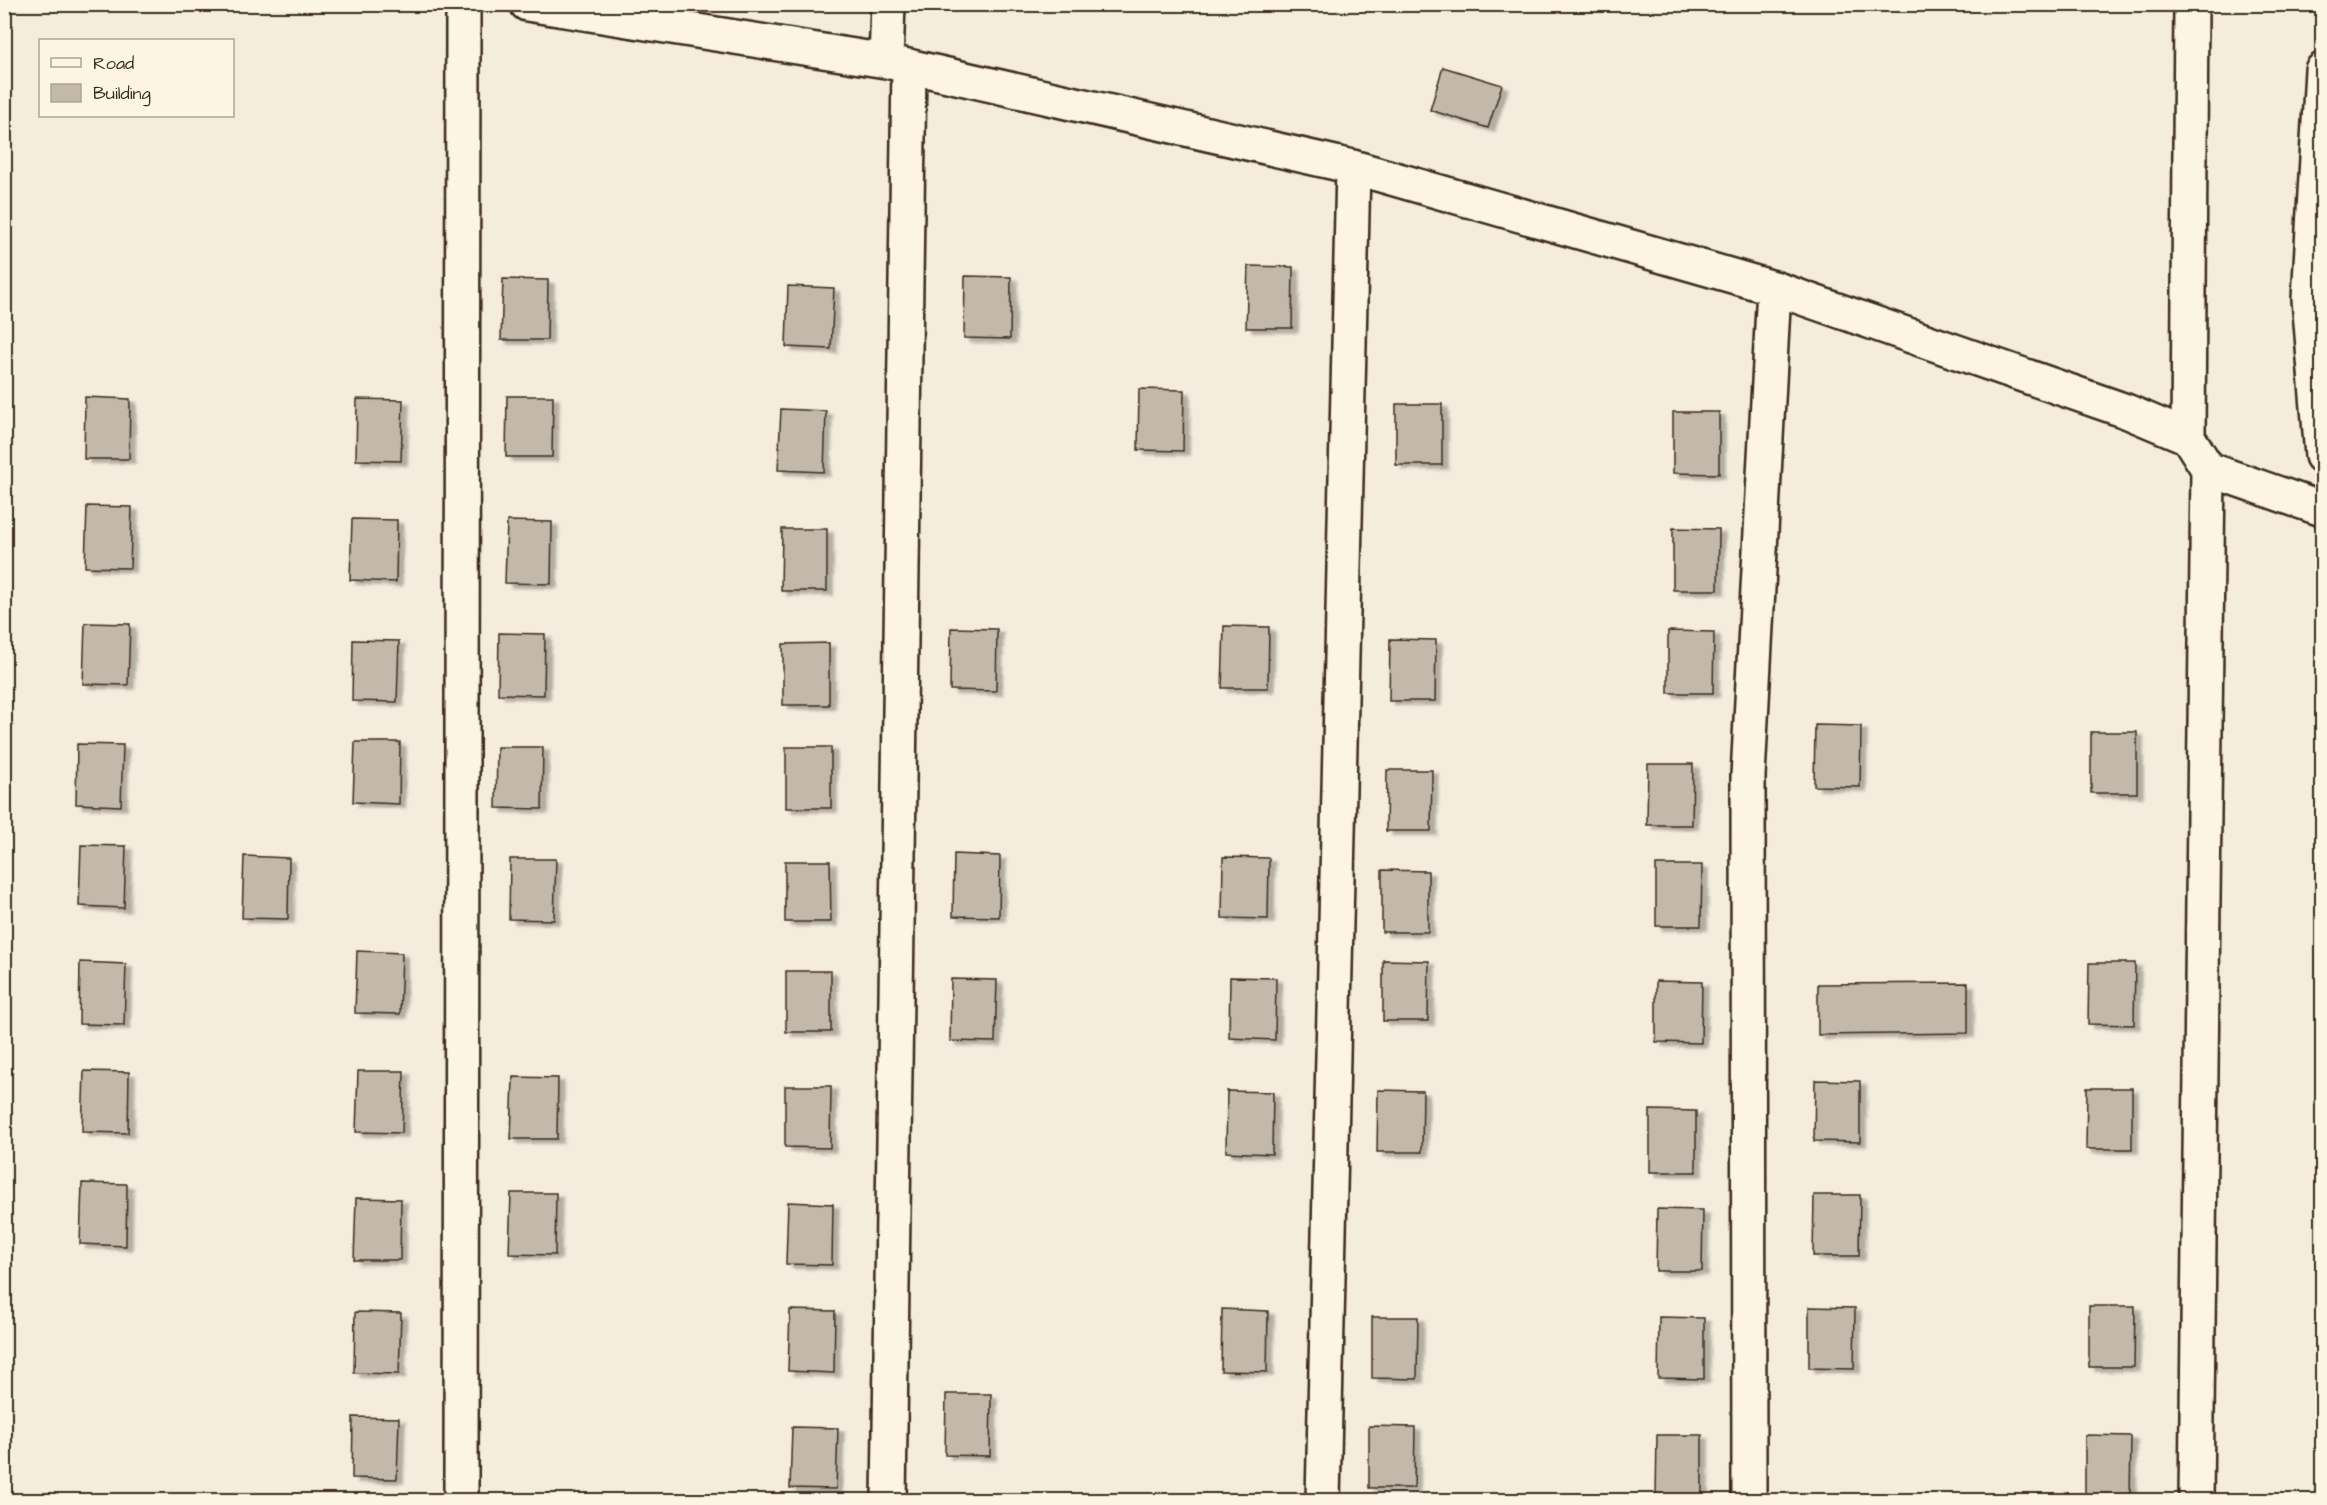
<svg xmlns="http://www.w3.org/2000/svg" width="2327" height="1505" font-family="'Architects Daughter',sans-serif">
<defs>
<filter id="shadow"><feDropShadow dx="6" dy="4" stdDeviation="1.5" flood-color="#0004"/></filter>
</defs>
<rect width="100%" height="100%" fill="#f4eddd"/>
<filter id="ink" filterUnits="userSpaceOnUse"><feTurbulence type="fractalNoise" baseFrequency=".0167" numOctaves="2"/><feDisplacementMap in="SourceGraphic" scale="12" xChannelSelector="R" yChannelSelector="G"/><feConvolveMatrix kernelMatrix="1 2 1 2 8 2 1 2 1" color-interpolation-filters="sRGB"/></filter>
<g filter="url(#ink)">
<path fill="#c3b9aa" stroke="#3b2a1e" stroke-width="1.5" filter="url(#shadow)" d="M1443,67L1502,85L1488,128L1430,110Z
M1248,266L1293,267L1292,328H1246Z
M965,276L1011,277L1010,339L964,338Z
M503,279L548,280L547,340H501Z
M788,286L834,288L831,349L786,347Z
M1139,389L1184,390L1183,451L1138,450Z
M507,396H553L552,457H506Z
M85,397L130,399L129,459H84Z
M357,399L403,400L401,461L356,460Z
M1396,404H1442V465H1396Z
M781,409L826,411L824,472L778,470Z
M1673,412H1719V474L1673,473Z
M87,506L132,507L130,568L85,567Z
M352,519L397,520L396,582L350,580Z
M507,521L552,522L551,584L505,583Z
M1673,528L1719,529L1718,590H1673Z
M782,529H827V591H781Z
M85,623L130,624L128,685L83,684Z
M1224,626L1269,627L1268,688H1222Z
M951,628L997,629L996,691L950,690Z
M1668,631L1714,632L1713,693H1668Z
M499,633L545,634L544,695L498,694Z
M1390,639L1436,640L1435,701H1389Z
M353,640L399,641L397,702L352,701Z
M829,643V705H783V644Z
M1815,725L1861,726L1860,787L1814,786Z
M2091,732H2137V793H2091Z
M355,742H400L399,804L353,802Z
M77,744L123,745L121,806L76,804Z
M497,747H543L542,809L496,808Z
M786,747H831V808H786Z
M1648,764H1693L1692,825H1647Z
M1387,770H1432L1431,831H1386Z
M81,845L126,846L124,908L79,906Z
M954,854L1000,856L999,917L953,916Z
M244,856L289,858L288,919L242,918Z
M1223,857L1269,858L1268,919L1222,918Z
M510,859H556L554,920L509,919Z
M785,861H830L831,922H785Z
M1656,865H1702L1701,926H1656Z
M1382,870L1428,871V932H1382Z
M357,951L402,953L400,1014L355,1013Z
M1383,960L1429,961L1428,1021H1383Z
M80,962L126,964L124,1025L79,1024Z
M2089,963H2135L2134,1025L2088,1024Z
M786,971H831V1032H786Z
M1230,977L1276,978L1275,1040L1229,1038Z
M951,979L997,980L995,1042L950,1041Z
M1656,981L1702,982L1701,1043L1656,1042Z
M1968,983V1033L1818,1035V984Z
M84,1071L129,1072L128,1133L82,1132Z
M358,1071H404L402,1133L356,1132Z
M513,1077L558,1078L557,1139H511Z
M1815,1080L1860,1081V1142L1814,1141Z
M785,1086H831L830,1148L785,1147Z
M2087,1088H2132V1149H2086Z
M1378,1090L1423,1091L1422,1152H1377Z
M1227,1091L1273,1092L1272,1154L1226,1152Z
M1650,1110L1696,1111V1172H1650Z
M82,1183L127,1184L126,1246L80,1244Z
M511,1193H556L555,1255L509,1254Z
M1814,1195H1860L1859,1256H1813Z
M356,1198L401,1199L400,1260H354Z
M788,1202L833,1204L832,1265L786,1264Z
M1657,1209L1703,1210L1702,1271H1656Z
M2089,1306H2135L2134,1367H2089Z
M1809,1307L1855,1308L1854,1369L1809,1368Z
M1222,1309L1268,1311L1267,1372L1221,1371Z
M790,1310L835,1311L834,1373L788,1371Z
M355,1312L401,1313L399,1374L354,1373Z
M1372,1317H1418L1417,1379L1372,1378Z
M1659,1317L1704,1318V1379L1658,1378Z
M946,1394H991L990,1456L945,1455Z
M353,1417L399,1418L397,1479L352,1478Z
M1369,1426L1415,1427L1414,1488H1369Z
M792,1427L838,1428L836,1489L790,1488Z
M1657,1435H1702V1497L1656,1496Z
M2085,1435L2131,1436L2130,1497L2085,1496Z"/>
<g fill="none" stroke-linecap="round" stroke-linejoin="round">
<defs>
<path id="minor" d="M527,4L886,61L1353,167L1774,288L2126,411L2188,437L2208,469L2196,1500
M886,61L888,4
M2322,70L2309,299L2322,456
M2188,437L2191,4
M2208,469L2322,509
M461,1500L463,4
M889,1500L909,66
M1323,1500L1353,167
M1749,1500L1748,776L1774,288"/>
</defs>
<use href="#minor" stroke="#3b2a1e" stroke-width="38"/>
<use href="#minor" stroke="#fcf5e5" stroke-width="33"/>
</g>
</g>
<rect width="2327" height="1505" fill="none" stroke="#fcf5e5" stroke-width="24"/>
<rect x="12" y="12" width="2303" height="1481" fill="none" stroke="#3b2a1e" stroke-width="2" filter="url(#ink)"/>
<rect x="39" y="39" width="195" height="78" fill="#fcf5e5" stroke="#afa495" stroke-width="1.5"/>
<rect x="51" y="58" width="30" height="9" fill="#fcf5e5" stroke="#afa495" stroke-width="1.5"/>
<text x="93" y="69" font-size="18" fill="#3b2a1e">Road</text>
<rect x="51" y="84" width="30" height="18" fill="#c3b9aa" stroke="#afa495" stroke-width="1.5"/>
<text x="93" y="99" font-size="18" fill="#3b2a1e">Building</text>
</svg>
